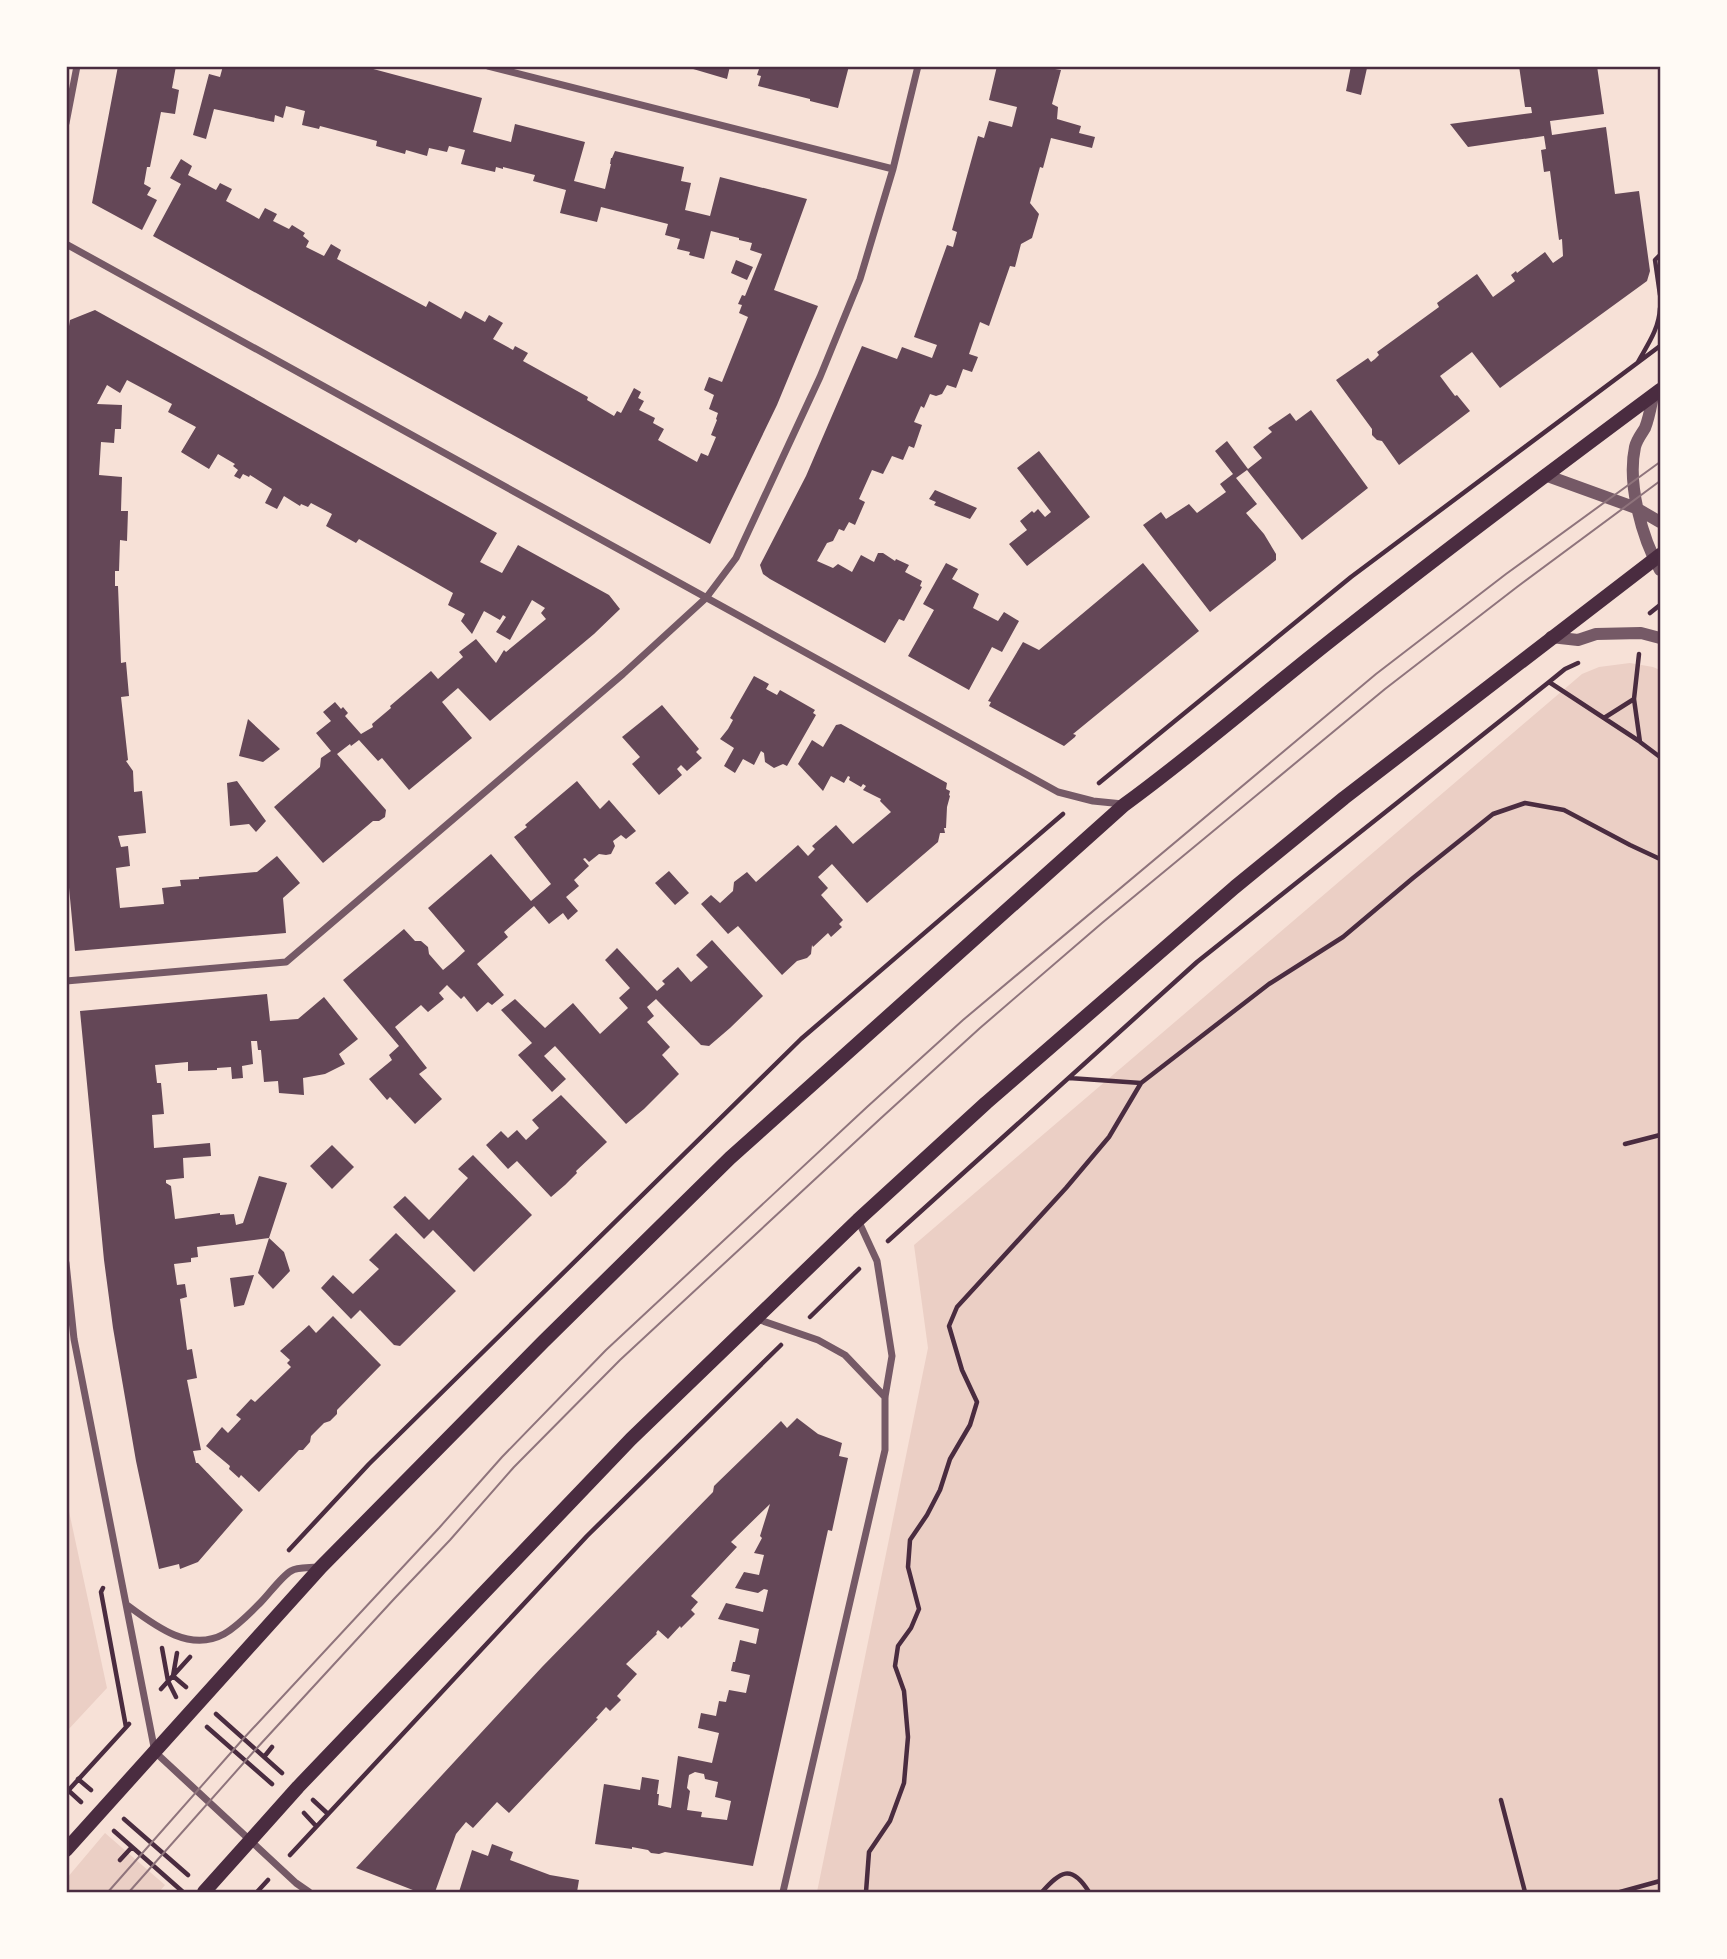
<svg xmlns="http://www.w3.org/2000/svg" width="1727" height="1959" font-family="'Public Sans',sans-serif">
<rect width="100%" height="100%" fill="#f7e1d7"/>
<path fill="#ebcfc5" d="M1630,663L1653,667L1660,670V1892H817L928,1348L914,1245L1582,674L1599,667Z
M67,1502L107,1688L67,1731H66Z
M105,1833L165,1885L159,1892H67V1878Z"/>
<path fill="#644757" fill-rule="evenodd" d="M118,66H176L172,88L179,90L175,114L161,112L150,167H147L144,184L151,188L147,195L157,200L142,230L92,203Z
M223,66H362L482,98L473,132L511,142L515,124L585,142L574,181L605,189L611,164H610L611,158H612L615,151L684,167L681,181L691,183L685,210L710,216L720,177L807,199L774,290L818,306L777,405L710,544L153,236L181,184L170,178L181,159L192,166L188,175L216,190L220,183L232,189L226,201L259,219L265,208L277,214L273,221L289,229L292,225L305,233L303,236L309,241L306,247L324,256L331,244L341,250L337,259L426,307L429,301L461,319L465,311L485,322L489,315L503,323L493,339L513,350L515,346L528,353L523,361L588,397L587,400L614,416L617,411L621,413L634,388L641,392L638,398L644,401L639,410L655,418L653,423L664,429L658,440L697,462L701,453L708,456L716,437L711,435L717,420L716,419L718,413L709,409L714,395L704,390L709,377L722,382L748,317L739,313L742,305L738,304L742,295L745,296L762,254L750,250L752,243L739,240V238L711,231L704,259L689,255L690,252L677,249L680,239L665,235L668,224L601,207L597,222L560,213L566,190L533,181L535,175L503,167V169L496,167L495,172L461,164L465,150L449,146L447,152L429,148L427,156L406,150L405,154L376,146L377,141L320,126L319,129L302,125L305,111L286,106L283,118L275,115L274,122L214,109L206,139L193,135L209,74L220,77Z
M683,66H730L727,79Z
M760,66H849L838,108L810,101V99L758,86L761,76L757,75Z
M997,66H1056L1055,69L1061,70L1052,104L1058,107L1057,119L1081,126L1079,133L1095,137L1092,148L1051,138L1043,168L1040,167L1030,203L1039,214L1032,238L1021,244L1015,267L1010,266L989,326L980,322L969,354L978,357L972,372L963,369L956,388L947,385L942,394L936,396L930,394L924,408L921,406L914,422L922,425L914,448L909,446L903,460L892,456L883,474L872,470L859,499L865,502L855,525L849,522L844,531L839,529L833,541L827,543L817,561L833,568L838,564L852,572L861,555L874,562L878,553H883L895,561L896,559L909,565L905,572L922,581L920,586L922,587L904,621L899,619L885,643L770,579L763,574L760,565L806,476L862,346L897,359L902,347L932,358L937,345L914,337L947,245L953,247L957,232L952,230L978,136L984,138L989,121L1012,127L1017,107L989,100Z
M1351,66L1367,68L1361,95L1346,91Z
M1519,66H1597L1604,114L1550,121L1552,135L1606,127L1615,194L1639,191L1650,271L1647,281L1500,388L1472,352L1440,376L1455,396L1457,395L1470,411L1399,465L1382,441L1377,440L1372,435V429L1336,380L1368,358L1371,362L1375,359L1379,355L1377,352L1439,307L1437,303L1477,274L1493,297L1515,281L1511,275L1516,271L1517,273L1545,252L1553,263L1563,256L1562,239L1559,240L1550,171L1544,172L1541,150L1546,149L1544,136L1468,147L1450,124L1532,113L1531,107H1525Z
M736,260L753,267L747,280L731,273Z
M95,310L497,533L480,562L502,573L518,545L609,595L620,609L594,634L490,721L458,688L451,694L442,702L472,738L409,790L382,758L378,761L359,740L351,746L350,744L337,754L386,810L385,817L379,821H373L323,863L274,807L320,767L321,758L331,751L316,733L331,721L323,712L335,702L341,709L343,707L348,713L345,716L361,734L373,727L372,724L391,708L390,706L431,671L438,679L463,657L459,652L476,639L496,663L504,650L506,652L546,619L541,613L545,608L532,600L510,640L496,632L506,617L503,615L500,620L484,611L472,634L461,621L465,614L448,605L453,593L359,539L356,543L326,526L332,514L311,503L308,507L301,504L300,506L284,496L277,509L265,503L272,489L250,475L249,477L243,474L240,479L234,476L238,470L233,466L235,464L218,454L209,469L181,452L196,427L168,412L172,404L127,380L120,393L107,385L97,404L122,405L121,429H115L114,443L101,442L99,475L122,477L121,511H128L127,541L120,540L119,571H115V586H118L121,663L126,662L129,696L121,697L128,760L126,761L133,771L134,792L142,791L146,833L118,836L121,847L128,846L130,866L116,868L120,908L164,904L162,888L181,886L180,880L199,879V877L257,872L277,856L300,883L283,898L286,933L75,951L66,856V345L70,320Z
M1311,410L1368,488L1302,540L1247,470L1236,478L1257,504L1246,513L1264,534L1276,554V560L1210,612L1143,525L1161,512L1166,519L1189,504L1197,513L1226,492L1220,484L1233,474L1215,451L1227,441L1248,469L1262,458L1253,447L1272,432L1268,428L1290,413L1296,421Z
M1039,451L1090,517L1027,566L1009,544L1027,530L1020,521L1032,511L1034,513L1038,509L1045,517L1051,512L1017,468Z
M935,490L977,508L970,519L934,505L936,502L929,499Z
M946,563L958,569L952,579L979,594L973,608L998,621L1004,612L1019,621L1002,652L992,647L969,690L908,656L934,610L923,604Z
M1143,563L1199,631L1073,734L1076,735L1075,737L1064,746L989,706L991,702L988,701L1023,642L1039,650Z
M754,676L769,684L766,689L777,695L780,690L815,710L813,713L816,715L787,766L783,764L774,768L765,762L764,753L761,751L754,765L743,759L735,773L724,766L734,748L720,739L728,729L733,720L730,718Z
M662,705L699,749L696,752L702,758L687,771L681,765L677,769L682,775L659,795L632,764L640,757L622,737Z
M248,719L280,749L263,762L239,756Z
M841,724L947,783L946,789L950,791L949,795L950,796L947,807L946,828H944L945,833H940L938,842L867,903L832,864L818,877L828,888L821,895L843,920L839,924L842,927L831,937L828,933L813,947L812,945L811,954L807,958L797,961L782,975L738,926L728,934L701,904L711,895L720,903L733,891L734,882L747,872L756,882L798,845L808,856L815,849L812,846L836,825L853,844L891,812L880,801L881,799L863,790L866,786L863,784L861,787L849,780L850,777L848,776L844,783L831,776L823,791L798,764L812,740L823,747L836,725Z
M237,781L266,821L256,832L249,824L230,826L227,783Z
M577,781L600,809L609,800L636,831L626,839L621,835L613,841L615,846L611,854L606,855L599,854L589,862L585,858L583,859L589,866L574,880L579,886L566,897L578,911L568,920L563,913L549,924L534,906L504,932L508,937L477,964L504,995L492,1005L488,1002L477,1012L464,996L461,999L447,985L439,993L444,999L428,1012L421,1005L395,1027L427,1068L419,1074L442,1099L415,1124L390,1097L387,1100L369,1079L392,1060L389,1055L399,1046L343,980L404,929L415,941H421L428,947L429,954L443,970L454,961L465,951L428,908L491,854L531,901L543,891L551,884L514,837L527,827L525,825Z
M669,871L689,893L675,905L655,883Z
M712,940L763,996L730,1028L709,1046L701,1045L656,999L647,1007L654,1016L647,1022L670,1047L662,1055L679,1074L644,1109L626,1124L555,1046L544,1056L566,1079L552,1092L518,1055L532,1043L501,1010L515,999L545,1028L573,1003L600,1034L628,1008L619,998L630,988L605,960L617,948L657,991L665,984L662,981L678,967L691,982L708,967L696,955Z
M267,994L270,1021L298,1019L324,997L358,1039L339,1054L345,1064L325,1074L303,1078L304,1095L279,1093L278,1081L264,1082L261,1050H258L257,1041H251L253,1064L242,1066L243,1078L232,1079L231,1067L217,1068V1070L188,1071V1062L155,1065L157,1083H161L164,1114L152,1115L154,1148L210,1143L211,1156L183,1158L184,1178L166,1180V1183L171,1186L175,1219L220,1213V1215L234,1214L236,1225L243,1223L259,1176L287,1183L269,1238L284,1252L290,1271L273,1289L258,1273L269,1238L197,1247L198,1257L191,1258V1262L174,1264L177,1285L185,1284L187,1297L180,1299L187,1350L192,1349L197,1378L187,1380L201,1450L193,1451L196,1463H198L243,1510L198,1562L180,1569L179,1564L159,1569L136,1461L113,1328L104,1260L80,1011Z
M561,1095L607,1142L576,1171L577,1173L565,1185L551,1197L517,1161L508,1169L486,1145L501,1131L508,1138L517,1130L526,1140L539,1128L532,1120Z
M332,1145L354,1167L332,1189L310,1166Z
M473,1155L532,1215L474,1272L433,1230L424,1239L393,1207L405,1196L429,1220L468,1178L458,1169Z
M396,1233L456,1291L400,1346L394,1345L360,1310L351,1319L321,1288L333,1275L353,1294L379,1269L369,1260Z
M254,1275L244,1305L234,1307L230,1278Z
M333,1316L381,1365L337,1410V1414L330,1421L324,1423L311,1436L310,1442L303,1450H299L259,1492L241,1475L239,1478L229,1469L230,1466L206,1446L222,1427L228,1433L241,1419L236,1415L251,1399L255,1402L291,1367L287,1363L290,1360L280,1351L309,1325L316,1333Z
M797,1418L818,1434L842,1443L839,1456L848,1458L832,1531L828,1530L753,1866L665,1852L659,1854L651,1853L648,1850L632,1847V1849L595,1844L604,1784L640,1790L642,1777L659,1780L657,1794H659L658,1805L671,1808L678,1756L712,1763L719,1733L698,1728L701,1713L716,1716L719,1701L726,1702L729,1690L746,1693L750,1675L731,1671L733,1662H735L740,1640L756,1644L759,1629L718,1619L726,1603L763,1612L768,1590L764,1589L758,1593L735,1588L744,1572L759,1575L764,1555L754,1553L762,1538L760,1536L770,1504L731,1542L737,1547L691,1596L698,1602L691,1610L695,1614L681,1628L680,1626L668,1639L658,1630L656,1633L657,1634L626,1664L637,1674L617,1696L621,1700L610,1711L606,1707L596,1718L598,1719L509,1813L497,1802L473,1828L466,1822L456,1834L435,1892H418L356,1868L542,1667L713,1492L714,1486L781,1421L787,1428ZM695,1772L704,1774L705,1779L718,1782L715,1797L731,1801L727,1820L701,1817L702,1812L687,1810L690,1791L687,1788L689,1775Z
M492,1844L513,1852L510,1860L550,1875L579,1880L577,1892H459L472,1850L488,1856Z"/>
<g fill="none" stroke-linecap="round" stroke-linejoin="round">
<path stroke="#4a2c40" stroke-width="4.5" d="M1660,255L1655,260L1660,295
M1638,362C1648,344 1659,329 1660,308
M1650,613L1660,605
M1639,654L1634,699L1640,742L1660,757
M1549,682L1639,741
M1604,718L1634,699
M1099,783L1351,577L1660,346
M1069,1078L1141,1083
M1625,1144L1660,1135
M888,1241L1197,962L1549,682L1565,669L1578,663
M810,1317L859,1269
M289,1550L369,1464L801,1039L1063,814
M103,1588L101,1592L126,1727
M162,1648L168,1681L176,1697
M177,1653L173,1676L186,1687
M161,1689L190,1657
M216,1714L282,1773
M207,1727L272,1784
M264,1757L272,1747
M78,1779L91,1790
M69,1791L81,1802
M66,1793L129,1724
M313,1800L328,1814
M1501,1800L1525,1892
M304,1813L316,1826
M124,1819L188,1875
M114,1831L183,1892
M290,1855L587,1536L781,1345
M120,1860L132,1847
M257,1892L268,1880
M866,1892L869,1852L890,1821L904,1783L908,1737L904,1691L895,1666L898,1646L911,1628L919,1609L908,1567L910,1540L927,1515L940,1490L950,1459L970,1425L977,1402L962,1370L949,1326L957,1307L1066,1188L1109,1137L1141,1083L1269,984L1343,937L1413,878L1493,814L1525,803L1564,810L1630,845L1660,859
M1042,1892C1060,1872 1071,1863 1089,1892
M1620,1892L1660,1881"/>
<path stroke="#755966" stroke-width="7" d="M488,66L893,169
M66,123L77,66
M66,244L1058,792L1093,801L1123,804
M66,981L286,962L623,674L706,598L736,558L820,377L860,279L893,169L918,66
M66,1263L74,1339L155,1752L296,1883L309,1892
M757,1319L818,1340L845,1355L885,1397
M127,1605C154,1625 189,1653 224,1634C238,1626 250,1613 261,1602C268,1595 283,1575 291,1571C297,1567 310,1568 317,1567
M783,1892L885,1450V1397L892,1356L877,1261L858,1220"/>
<path stroke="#755966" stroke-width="12" d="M1653,396C1651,406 1649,418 1645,428C1641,435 1637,439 1635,447C1627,484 1642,538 1660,570
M1545,475L1636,508L1660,522
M1551,637L1578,640L1596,634L1641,633L1660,638"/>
<path stroke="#4a2c40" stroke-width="14" d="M66,1850L321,1567L543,1342L730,1158L1124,805C1201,749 1273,685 1348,627C1451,546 1555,468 1660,390
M204,1892L298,1787L631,1439L858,1220L986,1103L1235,887L1344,798L1660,555"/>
<path stroke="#8f747c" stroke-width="2" d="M108,1892L243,1739L439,1528L502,1457L606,1350L867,1107L963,1020L1376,674L1506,574L1660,462
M129,1892L256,1749L394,1599L450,1540L514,1467L620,1360L880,1119L980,1028L1102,923L1385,689L1517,587L1660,481"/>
</g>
<rect width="1727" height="1959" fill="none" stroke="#fffaf5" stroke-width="136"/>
<rect x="68" y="68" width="1591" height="1823" fill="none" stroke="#4a2c40" stroke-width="2.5"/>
</svg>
